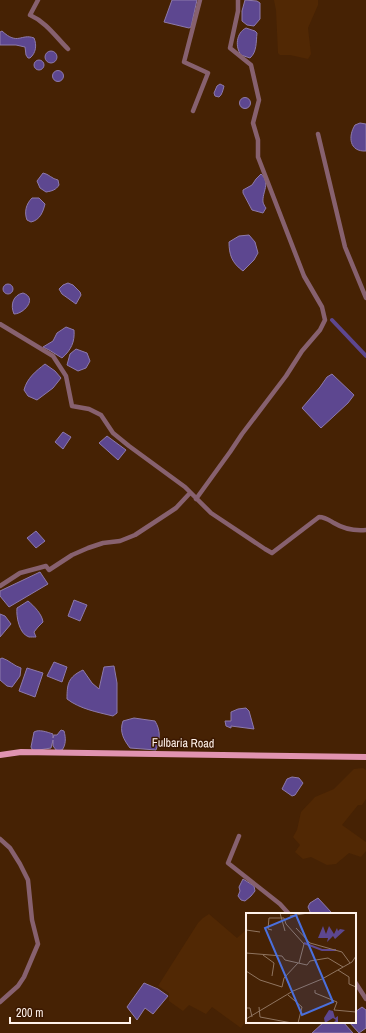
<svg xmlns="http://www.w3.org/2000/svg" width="366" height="1033" font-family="'Archivo Narrow',sans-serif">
<rect width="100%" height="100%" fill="#462204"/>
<path fill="#512804" d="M274,0H318V5L308,28L311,54L308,59L290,55H280L278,53L276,10Z
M363,768L366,770V799L362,805H358L342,825L366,842V851L361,857L349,853L336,864L327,865L311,857L303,859L295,852L300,845L293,837L297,830L301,812L315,797L334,789L354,769Z
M209,914L237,938L247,929V1020L241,1028L212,1007L206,1014L189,1005L183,1011L169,1001V993L158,986L198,923L203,918Z"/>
<path fill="#5d4790" stroke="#8e7aab" d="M172,0H197L191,27L189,28L164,22Z
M245,0L257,1L260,3V19L254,26L247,25L242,21V11Z
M246,28L255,31L257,33C256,42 257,52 250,58L241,55C235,47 236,33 246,28Z
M2,31C18,46 21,33 34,38C37,45 36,53 30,58H28L26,55L25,47L16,45H0V32Z
M45 57a6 6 0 1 1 12 0a6 6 0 1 1-12 0Z
M34 65a5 5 0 1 1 10 0a5 5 0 1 1-10 0Z
M52.5 76a5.5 5.5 0 1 1 11 0a5.5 5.5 0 1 1-11 0Z
M220,84L224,86C223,90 222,95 219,97L215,96L214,93L217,86Z
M239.5 103a5.5 5.5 0 1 1 11 0a5.5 5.5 0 1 1-11 0Z
M360,123L366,124V151C349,152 348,136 355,125Z
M43,173C49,174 52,179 58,180L59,185C56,190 52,191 46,192L40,188L37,181Z
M261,174C271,183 262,192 263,202C263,203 265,207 266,208L263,213L252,210L243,193V190L252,185L256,179Z
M32,198H39L45,204C43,212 40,220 31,222L27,220C24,212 26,204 32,198Z
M249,235L255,242L258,253L254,260L243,271C232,263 229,255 229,242L239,236Z
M68,283L73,285L80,292L81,295L76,304L62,294L59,289L63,285Z
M3 289a5 5 0 1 1 10 0a5 5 0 1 1-10 0Z
M23,293C38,298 24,314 14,314C10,305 13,295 23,293Z
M66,327L74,330C75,342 71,350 62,358L49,350L43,347L53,341L57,333Z
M76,349L87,353L90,361L86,368L78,371L67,365L70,354Z
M45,364L55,371L61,378L53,388L37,400L28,396L24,390C27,378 36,371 45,364Z
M332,374L354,395L348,403L321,428L302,408L320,387L327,377Z
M63,432L71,437L63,449L55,442Z
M107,436L126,450L118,460L99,443Z
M36,531L45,541L36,548L27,538Z
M40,572L48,584L9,607L0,596V591Z
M74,600L87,605L80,621L68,616Z
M28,601C34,606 42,614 43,622L38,627L34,632L36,637C35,637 30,637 29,637C19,634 16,616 17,608Z
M0,614L5,616L11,624L0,637Z
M2,658C9,660 14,666 21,668L20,676L12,687L7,686L0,680V659Z
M54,662L67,667L62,682L47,676Z
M114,666L117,683V713L113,716C97,712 80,709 67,699C67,684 68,677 83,670L92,683L99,689L104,667Z
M27,668L43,673L35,697L19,691Z
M246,708L249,711L254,729L231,726V728L226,726L225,721H231V712L238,709Z
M134,718L155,721C161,731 160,739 156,750L130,748C124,740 119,732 123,721Z
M61,730L64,731C66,738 66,745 62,750L57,751L53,746V740L51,748L33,751L31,747L34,732C39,729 47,732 53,734V738L54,735H57Z
M292,777L299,778L303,783L295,795L292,796L282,789L287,779Z
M243,879L254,886L255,891L251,896L245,901L241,900L238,896L240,891L239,887Z
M318,898L331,912L330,914H311L308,907L310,903Z
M144,983L158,989L168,996L153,1014L145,1008L137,1020L127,1007Z
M362,1007L366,1010V1028L359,1033L349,1022H355V1012Z
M324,1022H343L353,1033H312Z"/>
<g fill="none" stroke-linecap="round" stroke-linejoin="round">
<path stroke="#5d4790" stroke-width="4" d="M332,320L366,356"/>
<path stroke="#87616f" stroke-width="4.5" d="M38,0L30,15C46,22 56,37 68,49
M193,111L208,73L184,62L200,0
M318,134L345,247L366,298
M0,324L53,356L66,376L72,406L89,409L101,415L113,433L129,446L185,487L211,513L265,549L272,553L319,517C325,517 329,520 334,523C344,529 355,531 366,530
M196,499L230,452L242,434L286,376L302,351L320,330L325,320L322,307L304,276L258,157V140L253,123L259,100L251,65L230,48L238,11V0
M0,586L20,573L46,566L49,570L72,555L88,548L103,543L120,541L135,535L176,508L190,493
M239,836L228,863L280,904L289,914
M0,839L10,848L20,864L28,880L32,920L38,944L24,977L18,986L0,1002
M355,982L366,999"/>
<path stroke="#e094b1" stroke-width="6" d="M0,755L21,752L366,757"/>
</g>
<g text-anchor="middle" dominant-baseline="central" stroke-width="3" stroke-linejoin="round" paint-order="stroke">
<g font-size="12" fill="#fff2ea" stroke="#3b1800">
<text transform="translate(183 743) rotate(1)">Fulbaria Road</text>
</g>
</g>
<g transform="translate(246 913)">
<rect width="110" height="110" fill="#462204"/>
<path d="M77,13L80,21L83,13L88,21L91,15L92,18L94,16L99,17L89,26L87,23L81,29L82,25H72ZM83,97L87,98L89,105L92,103V109L87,110L90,107L87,105L79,110L78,105Z" fill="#5d4790"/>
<path fill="none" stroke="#5d4790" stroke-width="2" d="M58,30L76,37H90"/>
<path fill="none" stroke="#907560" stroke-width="1" d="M34,0L39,18M44,3L62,0M50,15L64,30L96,39L104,50M0,17L14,19M26,17L22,16L23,5H38L40,11L58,31L53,50M0,25V42M0,40L36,43L39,47L61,52L64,48L82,45L97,54M17,42L28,50L26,63M92,57L103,64V71L110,74M0,58L14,67L36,74L38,65L52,50M69,77V80L91,89L88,97L110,99M42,82L56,94L52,110M13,94L14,104L46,110M0,95H4L6,104M0,106L47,78L76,66L106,49L110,43"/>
<path fill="#4a6fdc" fill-opacity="0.15" stroke="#4a6fdc" stroke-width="2" d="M50,2L87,89L56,102L19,15Z"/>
<rect width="110" height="110" fill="none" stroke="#fff2ea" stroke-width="2"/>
</g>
<path d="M10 1017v6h120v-6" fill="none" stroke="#fff2ea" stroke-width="2"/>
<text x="16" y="1017" font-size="12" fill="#fff2ea" stroke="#3b1800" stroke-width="3" paint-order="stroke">200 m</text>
</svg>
